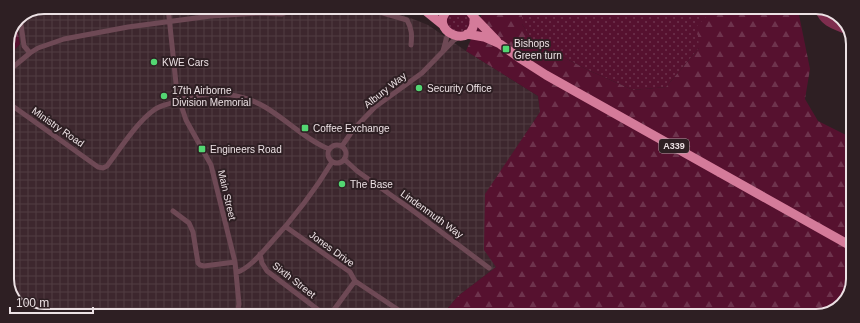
<svg xmlns="http://www.w3.org/2000/svg" width="860" height="323" font-family="Helvetica,sans-serif">
<defs>
<pattern id="industrial-grid" width="8" height="8" patternUnits="userSpaceOnUse"><rect width="8" height="8" fill="#3d272e"/><path d="M0 4h8M4 0v8" fill="none" stroke="#503c42"/></pattern>
<pattern id="grass-dots" width="8" height="8" patternUnits="userSpaceOnUse"><rect width="8" height="8" fill="#56112f"/><path d="M2 2h.1M6 6h.1" fill="none" stroke="#6e334d" stroke-width="1.8" stroke-linecap="round"/></pattern>
<pattern id="forest-firs" width="22" height="20" patternUnits="userSpaceOnUse"><rect width="22" height="20" fill="#56112f"/><path d="M5 1l3.5 6h-7zM16 11l3.5 6h-7z" fill="#6e334d"/></pattern>
</defs>
<rect width="100%" height="100%" fill="#2e1f23"/>
<path fill="url(#industrial-grid)" d="M44,7L372,8L403,15L428,25L466,51L538,96L540,112L511,156L496,267L458,296L442,315L32,314L14,302L7,282V59L20,44L17,20L18,18Z"/>
<path fill="url(#grass-dots)" d="M522,8L711,9L715,11L699,48L666,87L633,90L588,70L538,44L529,35L522,24Z
M458,9L464,10L470,17V27L460,34L450,31L446,20L451,12Z"/>
<path fill="url(#forest-firs)" d="M372,8H423L403,15Z
M480,8H522V24L529,35L538,44L588,70L633,90L666,87L699,48L697,26L709,14L715,11L711,9H729L735,14L751,9L798,10L810,69L805,99L818,121L852,138L851,291L837,310L817,316L442,315L458,296L496,267L484,250L485,194L540,112L538,96L466,51L484,9Z
M16,22L20,44L7,58V41Z"/>
<g fill="none" stroke-linecap="round" stroke-linejoin="round">
<path stroke="#7e2d4e" stroke-width="10" d="M820,9C824,23 837,25 849,30"/>
<path stroke="#6e4955" stroke-width="5" d="M168,7L177,93L186,120L211,165L235,262L239,304L237,315
M353,8L383,13L407,20C412,29 412,35 411,45
M20,17L24,46L30,53
M443,51L448,33
M7,72L30,53L38,48L64,39L128,27L211,16L259,13L282,14L298,8
M7,102L98,167L103,168L107,166C120,149 137,122 154,110C159,106 166,105 171,103C202,90 236,90 265,107C287,120 306,140 329,149
M328 154a9 9 0 1 1 18 0a9 9 0 1 1-18 0Z
M342,146L353,130L375,107L422,73L454,40L459,37
M344,159L357,171L412,210L489,268
M173,211L189,223L193,232L198,263L200,265L204,266L235,262
M286,227L350,272L355,281L406,315
M260,254L262,263L267,271L325,315
M236,273C249,268 259,256 268,246C292,220 314,192 332,162
M330,315L355,281"/>
<path stroke="#d47b9a" stroke-width="9" d="M422,8L443,25
M431,8L446,11
M450,8C423,30 477,54 474,17
M467,8L474,17L497,41
M467,34L484,37L500,44L521,59L546,75L851,246"/>
</g>
<g fill="#53d672" stroke="#2e1f23" stroke-width="1.5">
<rect x="502" y="45" width="8" height="8" rx="2"/>
<circle cx="154" cy="62" r="4"/>
<circle cx="419" cy="88" r="4"/>
<circle cx="164" cy="96" r="4"/>
<rect x="301" y="124" width="8" height="8" rx="2"/>
<rect x="198" y="145" width="8" height="8" rx="2"/>
<circle cx="342" cy="184" r="4"/>
</g>
<g text-anchor="middle" dominant-baseline="central" stroke-width="4" stroke-linejoin="round" paint-order="stroke">
<rect fill="#2e1f23" stroke="#b3a7aa" stroke-width="1" x="659" y="139" width="30" height="14" rx="3"/>
<g font-size="9" font-weight="bold" fill="#ece1e4">
<text x="674" y="146">A339</text>
</g>
<g font-size="10" fill="#ece1e4" stroke="#2e1f23" text-anchor="start">
<text x="514" y="43">Bishops<tspan x="514" dy="12">Green turn</tspan></text>
<text x="162" y="62">KWE Cars</text>
<text x="427" y="88">Security Office</text>
<text x="172" y="90">17th Airborne<tspan x="172" dy="12">Division Memorial</tspan></text>
<text x="313" y="128">Coffee Exchange</text>
<text x="210" y="149">Engineers Road</text>
<text x="350" y="184">The Base</text>
</g>
<g font-size="10" fill="#ece1e4" stroke="#2e1f23">
<text transform="translate(385 90) rotate(-38)">Albury Way</text>
<text transform="translate(58 127) rotate(35)">Ministry Road</text>
<text transform="translate(227 195) rotate(77)">Main Street</text>
<text transform="translate(432 214) rotate(36)">Lindenmuth Way</text>
<text transform="translate(332 249) rotate(36)">Jones Drive</text>
<text transform="translate(294 280) rotate(38)">Sixth Street</text>
</g>
</g>
<path d="M0 0H860V323H0ZM44 14H816A30 30 0 0 1 846 44V279A30 30 0 0 1 816 309H44A30 30 0 0 1 14 279V44A30 30 0 0 1 44 14Z" fill="#2e1f23" fill-rule="evenodd"/>
<path fill="none" stroke="#ece1e4" stroke-width="2" d="M44 14H816A30 30 0 0 1 846 44V279A30 30 0 0 1 816 309H44A30 30 0 0 1 14 279V44A30 30 0 0 1 44 14Z"/>
<path d="M10 307v6h83v-6" fill="none" stroke="#ece1e4" stroke-width="2"/>
<text x="16" y="307" font-size="12" fill="#ece1e4" stroke="#2e1f23" stroke-width="3" paint-order="stroke">100 m</text>
</svg>
